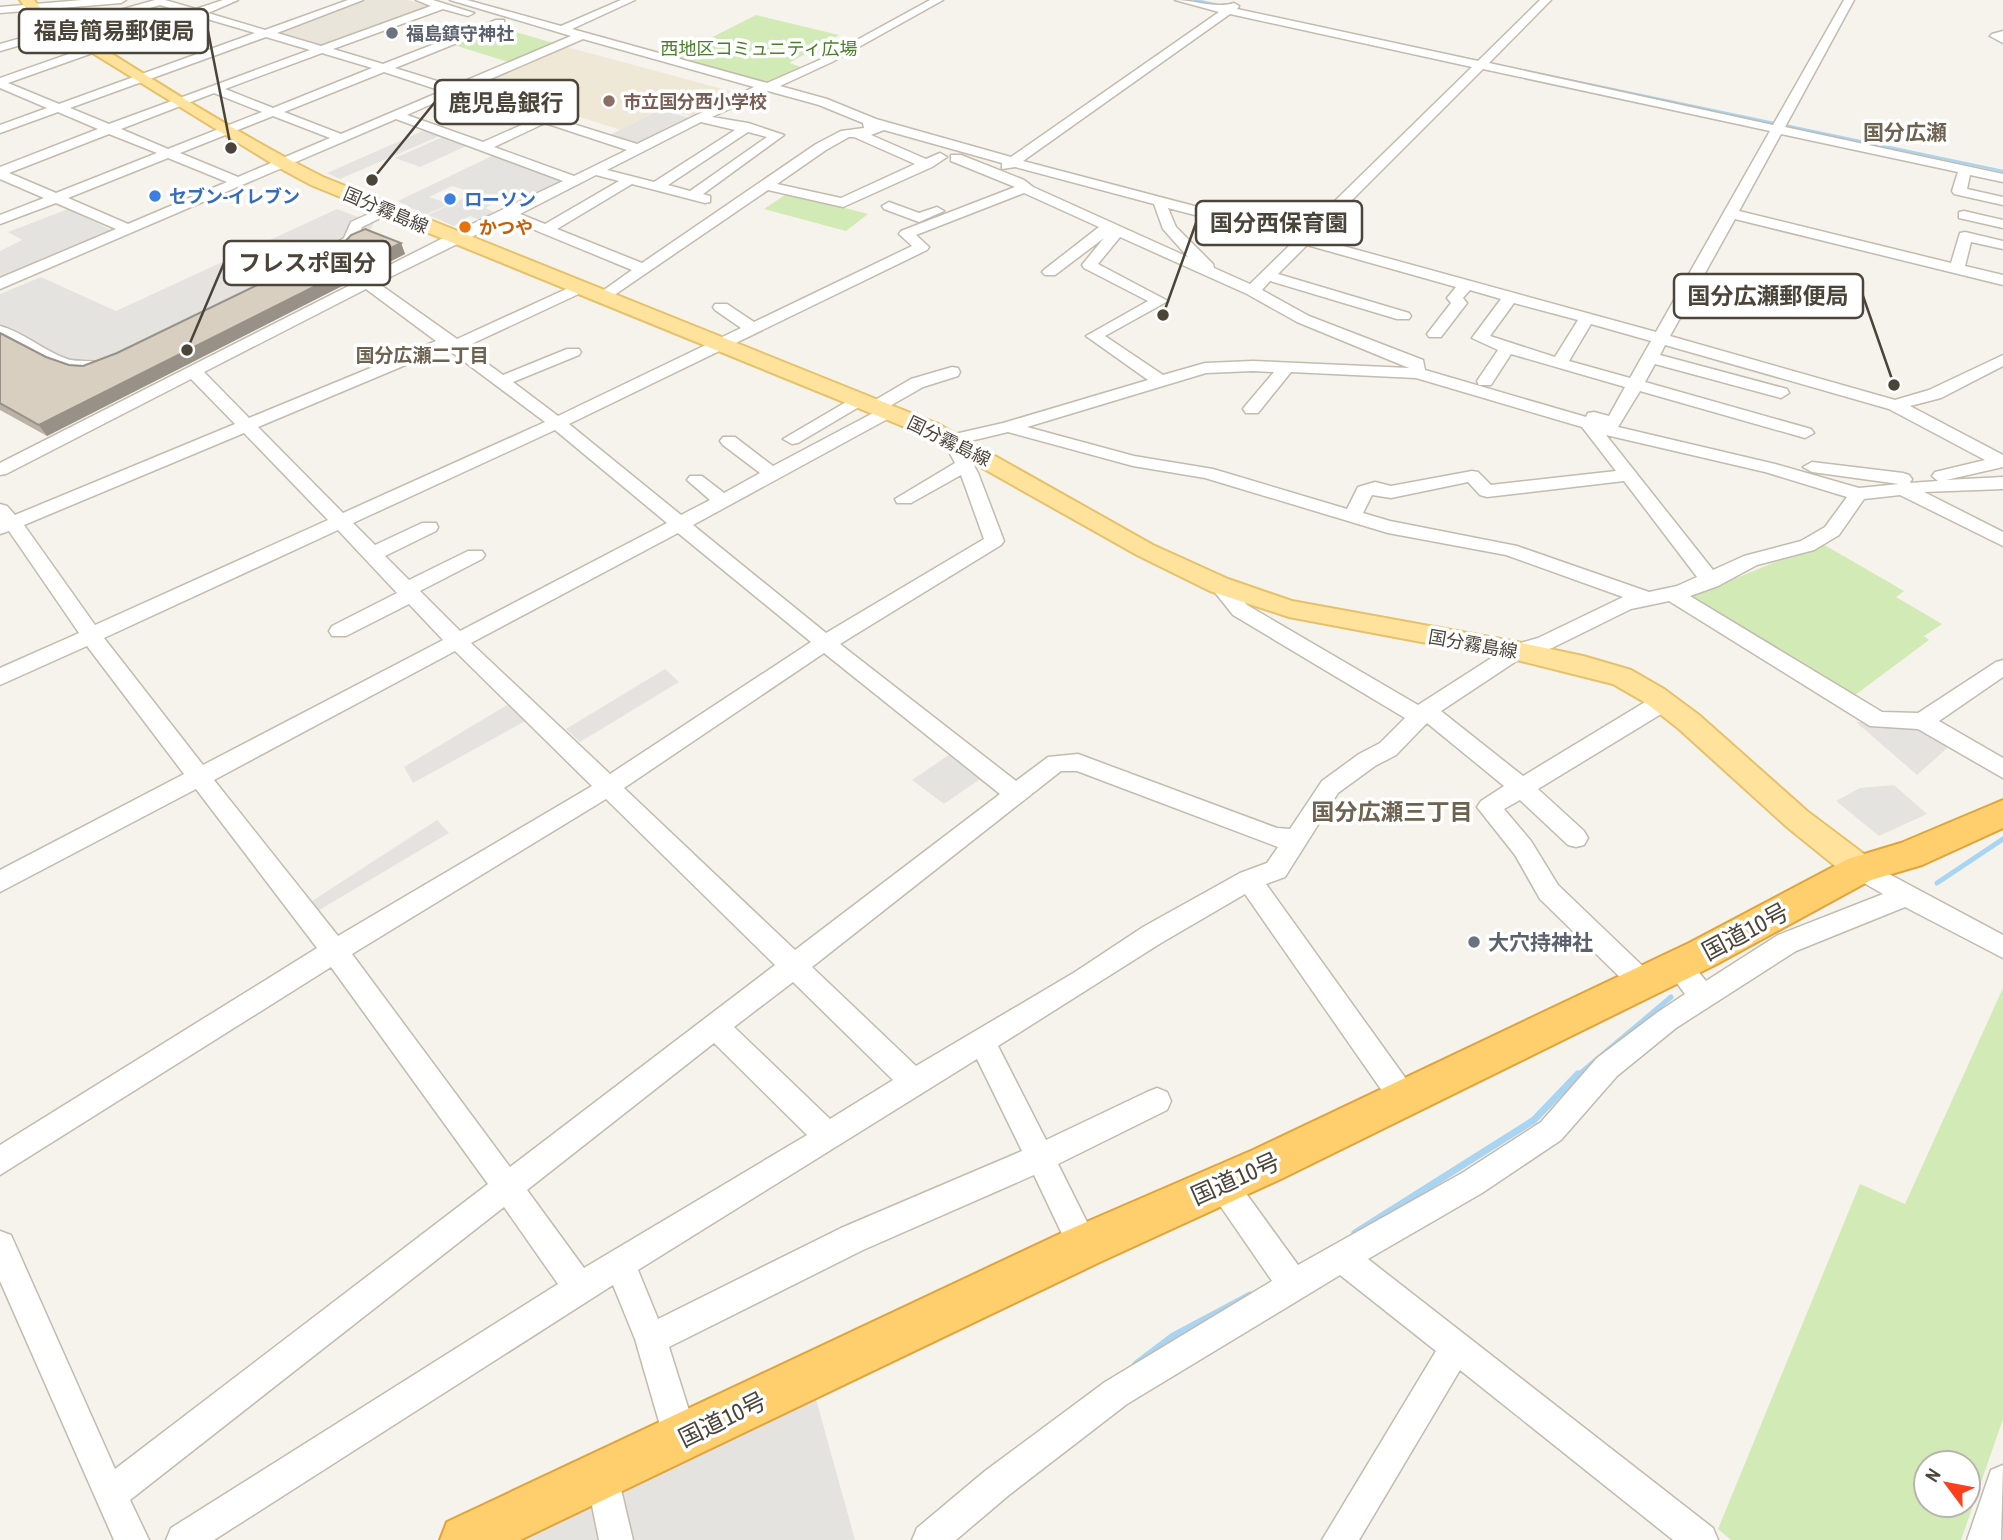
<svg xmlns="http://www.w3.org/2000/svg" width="2003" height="1540" font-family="'Archivo Narrow','Noto Sans JP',sans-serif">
<rect width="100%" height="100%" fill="#f6f3ec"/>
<path fill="#eae5da" d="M364,0H408L431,7L320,49L273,33Z"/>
<path fill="#efe8d6" d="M567,47L741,94L694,118L663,107L621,130L548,107L531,115L463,91Z"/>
<path fill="#d2eab5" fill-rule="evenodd" d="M756,15L839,35L789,63L801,67L765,83L673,57Z
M499,27L560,45L515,64L454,45Z
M788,193L868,214L846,231L764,209Z
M1821,543L1904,591L1896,597L1942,624L1924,636L1929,640L1851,698L1686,599Z
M2003,988V1419L1961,1540H1731L1718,1529L1860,1184L1905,1204ZM1926,1463H1968V1505H1926Z"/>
<path fill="#e5e3e0" d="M661,109L689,118L636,145L608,136Z
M427,129L442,135L340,179L327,173Z
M447,135L471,144L420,167L395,158Z
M496,154L568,180L531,199L512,193L485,208L500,215L485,222L470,216L454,226L428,215L475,193L452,186L429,197L450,204L425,215L398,201Z
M68,209L113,231L0,276V251L22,240L8,232Z
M337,209L374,223L364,241L92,376L0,340V294L41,277L116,311Z
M665,669L679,682L580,742L566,729Z
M512,702L529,719L413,783L404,767Z
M1856,722L1922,724L1953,743L1917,775Z
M956,750L986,775L944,804L912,780Z
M1894,785L1927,814L1879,836L1836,801L1860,788Z
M437,820L449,833L316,912L309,903Z
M816,1399L855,1540H514Z"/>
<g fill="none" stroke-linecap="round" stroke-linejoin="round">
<path stroke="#a9d4f2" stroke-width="2.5" d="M1195,0L1223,6
M92,5L110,0
M1369,38L2003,171"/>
<path stroke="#a9d4f2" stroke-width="5" d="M1937,883L2003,839
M1577,1076L1671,997"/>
<path stroke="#a9d4f2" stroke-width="7" d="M1355,1233L1534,1120L1578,1074
M1136,1364L1173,1336L1250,1295"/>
<defs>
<path id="minor" d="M82,0H126L121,3L0,13V7Z
M155,0H165L196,9L223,0H238L208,13L265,30L348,0H363L277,33L321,46L431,6L416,0H433L474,13L468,16L443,9L333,49L383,64L496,20H504V24L395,68L453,86L571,36L450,0H467L561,26L621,0H635L572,29L767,83L824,58L930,0H943L832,62L780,86L827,99L876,119L1011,157L1219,12L1175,0C1194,0 1217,9 1234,3L1239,6L1237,9L1478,61L1540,0H1551L1489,63L1773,125L1844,0H1854L1785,127L2003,174V182L1970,175L1967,189L2003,197V205L1954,194L1952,191L1958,172L1781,134L1739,211L1951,263L1960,233L1965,232L2003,241V249L1971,242L1965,266L2003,275V285L1735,219L1670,336L1895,400L1929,390L2003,355V366L1941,398L1910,406L2003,455V467L1946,480L2003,477V489L1924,492L2003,532V546L1900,495L1864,499L1839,535L1814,550L1757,565L1718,586L1690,596L1882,712L1918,713L1996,662L2003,660V677L1939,721L2003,758V778L1918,729L1870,726L1669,601L1631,609L1552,648L1524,656L1441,711L1523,776L1655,696L1663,694L1671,696L1674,702L1671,708L1538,789L1584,831L1588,838L1584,845L1576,847L1568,845L1520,800L1504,809L1531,841L1558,885L1651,974L1655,982L1651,990L1642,993L1633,990L1540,899L1515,855L1477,807L1481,801L1504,786L1427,723L1396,755L1375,766L1338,793L1285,877L1266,884L1414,1090L1418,1099L1414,1108L1404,1112L1394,1108L1245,894L1161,943L998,1046L1046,1140L1147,1092L1157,1088L1167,1092L1171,1101L1167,1110L1058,1164L1099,1246L1095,1257L1084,1261L1073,1257L1034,1175L863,1250L669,1347L698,1439L693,1451L681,1456L669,1451L664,1439L635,1339L613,1285L214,1540H166L171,1528L558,1284L504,1207L130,1500L149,1540H114L0,1281V1231L11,1235L115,1469L488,1184L331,967L0,1175V1145L317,948L196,789L0,892V870L184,774L87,646L0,685V668L79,633L9,531L0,534V504L7,506L15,515L235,424L191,379L6,474L0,475V463L449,235L563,181L396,119L0,289V278L116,229L56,203L0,224V215L44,198L0,179V167L98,129L58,112L0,133V125L47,108L0,88V78L186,13L160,5L0,51V44ZM1230,14L1472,67L1301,234L1023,161ZM197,16L255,33L59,104L8,83ZM266,37L310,50L109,124L70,108ZM583,39L754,87L637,144L465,90ZM322,53L372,68L273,108L225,89ZM1483,69L1770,131L1656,332L1314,238ZM384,72L442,91L341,134L284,112ZM768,91L819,105L863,123L864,128L841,131L816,144L642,263L557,229L632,184L705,203L710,202V196L703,194L784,135L748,123L712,117ZM214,93L262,112L168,149L121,129ZM454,94L533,120L483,142L407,115ZM273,116L330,138L238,177L180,153ZM701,122L735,130L654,182L607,170ZM545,123L627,150L574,176L494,147ZM884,130L1002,163V169L1015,167L1154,204L1163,229L1188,257L1033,187L1024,180L961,155H951V161L1015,187L901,231L899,234L912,246L754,322L727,304H715L713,307L715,310L741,328L558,416L513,382L579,355L581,352L579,349H567L503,375L465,347L585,291L588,288L585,285H575L457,339L378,283L508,219L632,270L594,297L602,302L607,300L768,190L843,207L932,167L947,157L940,153L926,159L871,135ZM748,132L767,137L690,191L668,185ZM109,134L157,153L56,193L9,173ZM849,137H854L915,164L841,198L777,184L826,150ZM168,158L227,182L128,224L68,198ZM596,175L619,181L545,224L520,214ZM1024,193L1099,227L1045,269L1042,272L1045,275H1055L1104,238L1082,265L1084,268L1148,301L1086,336L1148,380L1003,423L946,436L943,440L955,463L895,499L897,503H911L961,475L984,539L826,633L693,525L893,416L896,412L888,407L923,387L958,376L960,372L958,368L952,367L911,379L870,403L867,407L875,412L773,466L735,437H723L720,441L723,445L760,473L724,493L702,476H690L687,480L710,500L681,515L569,424L927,250L929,247L916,235ZM1168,208L1294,241L1250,284L1214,268L1213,264L1176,227ZM1120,237L1247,294L1297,322L1409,368L1253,361L1205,363L1163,375L1105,336L1168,301L1098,264ZM1307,245L1456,287L1447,298L1451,303L1427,334L1429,337H1441L1467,303L1463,298L1470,290L1501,299L1472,338L1498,350L1477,381L1479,385H1491L1511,354L1625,387L1609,416L1594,412L1588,413L1586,417L1425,370L1423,360L1309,316L1262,290L1270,281L1397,319H1409L1411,316L1409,313L1278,274ZM366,289L436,341L249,418L204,372ZM1514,303L1578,320L1555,357L1490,336ZM1591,324L1651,341L1630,378L1569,361ZM1665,345L1889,409L1985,460L1935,472L1932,476L1938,481L1910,483L1912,479L1909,475L1903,473L1812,462L1803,467L1812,472L1899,484L1859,488L1775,464L1618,427L1640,391L1805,438L1814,433L1811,429L1645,382L1655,364L1781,398L1789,393L1787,389L1660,355ZM446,348L545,422L343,513L258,427ZM1253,371L1274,372L1246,405L1243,409L1246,413H1258L1291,372L1416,378L1582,427L1616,471L1491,485L1478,472L1472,471L1391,486L1375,482L1358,487L1347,509L1213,469L1134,456L1027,427L1206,373ZM555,430L667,523L460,631L420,591L482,559L485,555L482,551H468L409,580L385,556L436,531L438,527L436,523H422L375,545L353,523ZM1008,432L1133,466L1205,478L1388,533L1506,555L1623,597L1538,638L1510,646L1418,705L1247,605L1226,580H1212L1209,585L1233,615L1405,718L1380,743L1359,754L1322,781L1290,829L1277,828L1078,754L1048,757L1016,781L840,644L1001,545L1004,541L978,473L962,443ZM244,433L328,520L95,625L24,525ZM1606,435L1765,472L1847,497L1825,527L1801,541L1744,556L1713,570ZM1624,481L1697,577L1677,586L1649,592L1517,546L1390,521L1363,513L1372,495L1391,498L1468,482L1480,495L1487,497ZM338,530L397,593L332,626L329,631L332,636H346L409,604L443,640L203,765L104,638ZM678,533L811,642L610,774L471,643ZM455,651L592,786L338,936L214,780ZM824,653L1000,794L795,950L624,788ZM1061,771H1077L1278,847L1267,863L1240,873L1143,927L1075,972L916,1066L812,967ZM606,799L775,965L510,1167L352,954ZM793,982L893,1080L830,1119L734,1027ZM714,1043L807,1135L584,1268L527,1190ZM977,1059L1022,1151L841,1228L658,1319L638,1270Z
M2003,31V43L1990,36L1992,34Z
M889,202L919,213L937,207L944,211L919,222L884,209L882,206Z
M386,206L391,207V213L362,227L355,243L333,257H323L321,254L323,251L344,238L351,222Z
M1964,211L2003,220V228L1959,218V212Z
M0,326C23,332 44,351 67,359C79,363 96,358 104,366L102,369C65,379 31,355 0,337Z
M858,395L867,400L864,404L798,443L792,444L783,439Z
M1861,859L2003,935V958L1905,907L1796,951L1676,1028L1617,1076L1561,1140L1482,1193L1368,1259L1713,1528L1718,1540H1673L1460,1370L1359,1540H1322L1436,1351L1340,1275L1127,1404L1009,1495L956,1540H912L917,1528L985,1471L1105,1382L1272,1281L1212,1194L1207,1184L1212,1174L1222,1170L1232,1174L1298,1265L1462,1173L1541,1122L1597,1058L1658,1012L1685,994L1664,966L1668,958C1687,952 1695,968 1706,981L1778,935L1883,894L1852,876L1849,869L1852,862Z
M603,1459L615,1464L633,1540H599L586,1476L591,1464Z
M2003,1465L2001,1540H1967L1991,1470Z"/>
<path id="major" d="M20,0H34L41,9C133,67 226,128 323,177L938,424L1153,545L1228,579L1292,601L1517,642L1583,656L1631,670L1664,689L1699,715L1807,811L1872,860L1876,869L1872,878L1861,881L1850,878L1787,827L1679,729L1646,703L1613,684L1517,660L1289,617L1210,591L1137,555L922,434L311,185L276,166L31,15Z"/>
<path id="highway" d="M2003,800V828L1922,865L1871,880L1715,965L1283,1178L1100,1262L520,1540H440L447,1522L1068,1230L1253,1150L1689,943L1848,859L1901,843Z"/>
</defs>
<use href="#minor" stroke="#c2bbae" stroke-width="3"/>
<use href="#major" stroke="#e6c16a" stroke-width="4"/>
<use href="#highway" stroke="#e0a43c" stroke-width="4"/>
<use href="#minor" fill="#fff" fill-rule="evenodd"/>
<use href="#major" fill="#ffe39c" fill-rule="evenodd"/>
<use href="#highway" fill="#ffcf6e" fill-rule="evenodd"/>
</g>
<path fill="#bab2a6" d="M401,243L405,254L47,436L0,410V333L46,357L69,365L83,366Z"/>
<path fill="#979187" d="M401,243L405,254L47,436L39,425Z"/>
<path fill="#d8cfc1" stroke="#979187" stroke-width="2" d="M365,229L401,243L39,425L0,403V333L46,357L69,365L83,366L117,353L344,243L351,235Z"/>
<g fill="#6b7280" stroke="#fff" stroke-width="2.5">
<circle cx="392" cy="33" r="7"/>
<circle cx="1474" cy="942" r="7"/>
</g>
<circle fill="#8d6e63" stroke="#fff" stroke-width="2.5" cx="609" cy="101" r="7"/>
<g fill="#3f7fe0" stroke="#fff" stroke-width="2.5">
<circle cx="155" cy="196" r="7"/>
<circle cx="450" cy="199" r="7"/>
</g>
<circle fill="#e8710a" stroke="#fff" stroke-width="2.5" cx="465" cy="227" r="7"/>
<g text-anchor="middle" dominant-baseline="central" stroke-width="7" stroke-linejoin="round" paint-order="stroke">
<g font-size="18" font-weight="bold" fill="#5b616d" stroke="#fff" text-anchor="start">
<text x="406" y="33">福島鎮守神社</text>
</g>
<g font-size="18" fill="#4a7f2a" stroke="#fff">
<text x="759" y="48">西地区コミュニティ広場</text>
</g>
<g font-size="18" font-weight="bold" fill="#785e54" stroke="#fff" text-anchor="start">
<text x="623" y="101">市立国分西小学校</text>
</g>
<g font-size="18" font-weight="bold" fill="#366cbe" stroke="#fff" text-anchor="start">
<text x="169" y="196">セブン-イレブン</text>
<text x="464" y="199">ローソン</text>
</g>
<g font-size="18" fill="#4b4439" stroke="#fff">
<text transform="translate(386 210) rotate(23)">国分霧島線</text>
<text transform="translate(949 441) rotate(26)">国分霧島線</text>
<text transform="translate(1473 644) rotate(10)">国分霧島線</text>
</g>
<g font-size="18" font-weight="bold" fill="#c56008" stroke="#fff" text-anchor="start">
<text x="479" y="227">かつや</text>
</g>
<g font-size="19" font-weight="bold" fill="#6e6250" stroke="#fff">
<text x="422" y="355">国分広瀬二丁目</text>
</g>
<g font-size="21" font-weight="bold" fill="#6e6250" stroke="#fff">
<text x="1905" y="132">国分広瀬</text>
</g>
<g font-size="21" font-weight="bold" fill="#5b616d" stroke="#fff" text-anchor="start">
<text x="1488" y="942">大穴持神社</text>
</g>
<g font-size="23" font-weight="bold" fill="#6e6250" stroke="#fff">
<text x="1392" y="811">国分広瀬三丁目</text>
</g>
<g font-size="24" fill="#4b4439" stroke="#fff">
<text transform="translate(1745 931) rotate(-28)">国道10号</text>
<text transform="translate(1235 1178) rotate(-24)">国道10号</text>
<text transform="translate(722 1419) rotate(-26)">国道10号</text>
</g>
</g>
<path fill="none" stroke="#4b4439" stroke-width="2.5" d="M231 148L208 31M372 180L435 102M1163 315L1196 223M187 350L224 263M1894 385L1863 296"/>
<g fill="#4b4439" stroke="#fff" stroke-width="2.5">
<circle cx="231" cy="148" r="7"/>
<circle cx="372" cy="180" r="7"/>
<circle cx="1163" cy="315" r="7"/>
<circle cx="187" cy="350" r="7"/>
<circle cx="1894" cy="385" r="7"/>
</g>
<g fill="#fff" stroke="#4b4439" stroke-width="2.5">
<rect x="19" y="9" width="189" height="44" rx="7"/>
<rect x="435" y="80" width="143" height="44" rx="7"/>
<rect x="1196" y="201" width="166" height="44" rx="7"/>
<rect x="224" y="241" width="166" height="44" rx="7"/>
<rect x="1674" y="274" width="189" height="44" rx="7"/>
</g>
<g font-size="23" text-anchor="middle" font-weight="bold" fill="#4b4439">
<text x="114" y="39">福島簡易郵便局</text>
<text x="506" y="111">鹿児島銀行</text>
<text x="1279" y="231">国分西保育園</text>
<text x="307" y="271">フレスポ国分</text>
<text x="1768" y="304">国分広瀬郵便局</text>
</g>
<g transform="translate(1947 1484) rotate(302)"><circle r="33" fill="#ffffff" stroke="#b7b4b0" stroke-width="2"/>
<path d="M0-5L12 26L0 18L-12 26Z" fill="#fc3f1d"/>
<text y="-10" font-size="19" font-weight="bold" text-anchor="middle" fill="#4b4439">N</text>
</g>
</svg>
